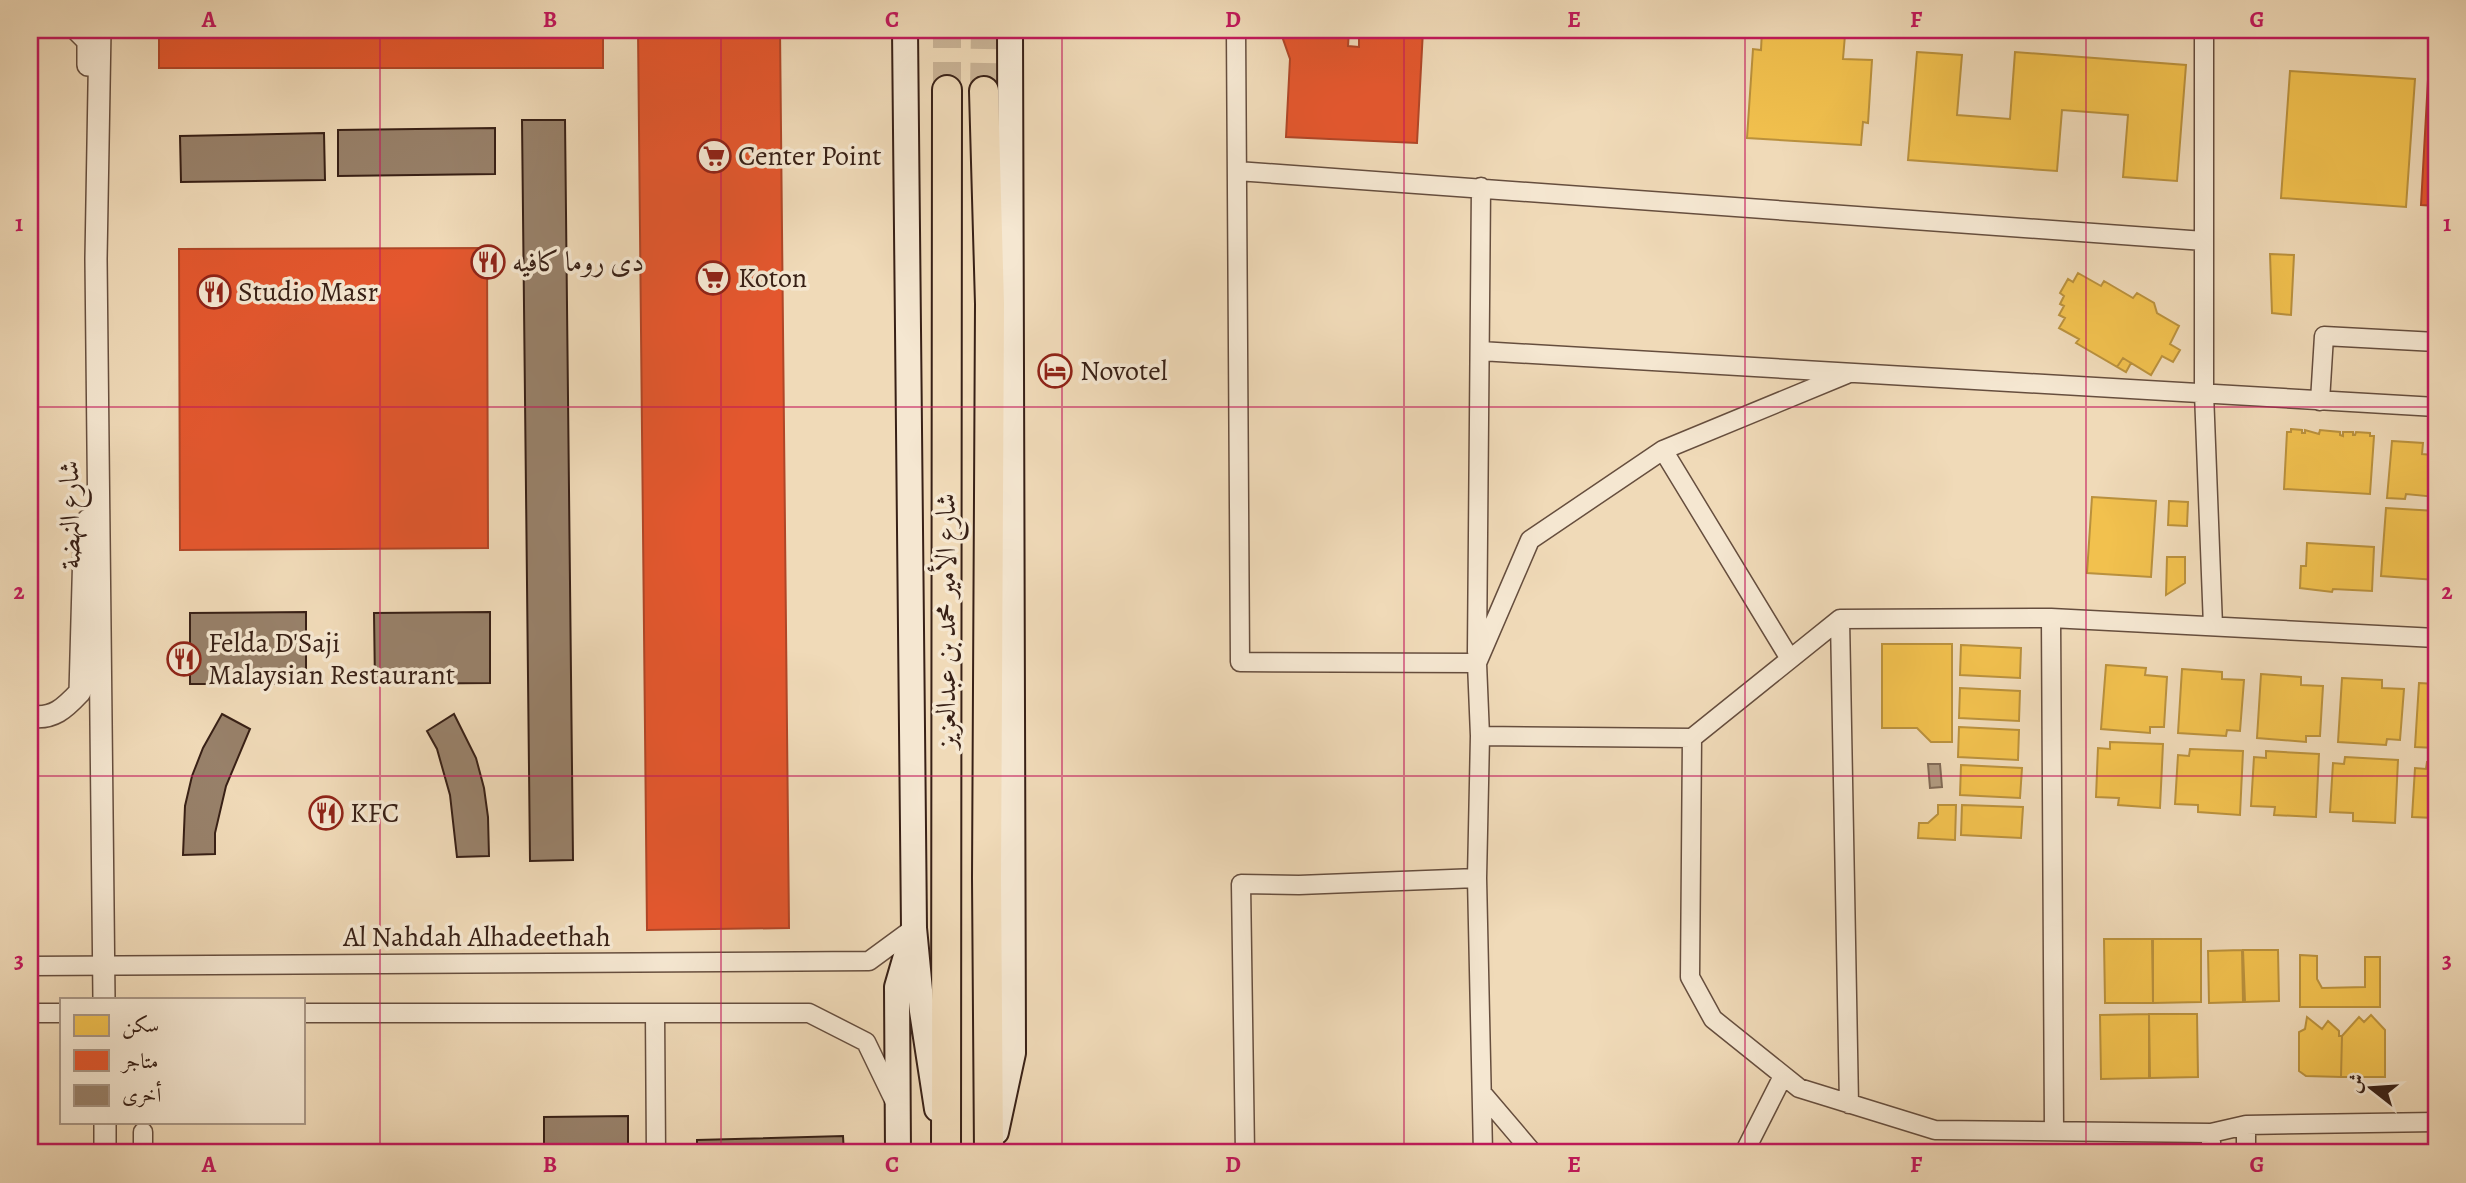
<svg xmlns="http://www.w3.org/2000/svg" width="2466" height="1183" font-family="Alegreya,Amiri,serif">
<rect width="100%" height="100%" fill="#f0dab8"/>
<filter id="stains"><feTurbulence type="fractalNoise" baseFrequency=".00286" numOctaves="4"/><feColorMatrix values="0 0 0 0 .2 0 0 0 0 .09 0 0 0 0 .02 0 0 0 .5 -.17"/></filter>
<radialGradient id="worn" r=".72"><stop offset=".6" stop-color="#630" stop-opacity="0"/><stop offset="1" stop-color="#630" stop-opacity=".3"/></radialGradient>
<path fill="#b19b81" stroke="#816a56" stroke-width="2" d="M1940,764L1942,787L1930,788L1928,764Z"/>
<path fill="#f2c14e" stroke="#ba913d" stroke-width="2" d="M1762,30L1845,35L1843,59L1872,60L1868,123L1863,122L1861,145L1747,138L1753,49L1761,50Z
M1917,52L1962,55L1957,115L2010,119L2015,52L2186,65L2177,181L2123,177L2128,115L2062,110L2057,171L1908,160Z
M2290,71L2415,79L2406,207L2281,198Z
M2270,254L2294,255L2291,315L2272,313Z
M2078,273L2101,286L2104,281L2133,298L2137,293L2154,303L2157,313L2179,326L2170,344L2180,350L2173,362L2162,356L2151,375L2131,363L2126,372L2076,343L2079,339L2059,328L2065,318L2059,315L2064,306L2060,304L2064,296L2060,293L2068,279L2073,282Z
M2123,358L2131,363L2126,372L2117,367Z
M2291,429L2302,430V433H2305V430L2319,434L2320,430L2340,432V435L2343,436V432H2353V435H2355L2356,432L2370,433V436H2374L2370,494L2284,489L2287,432H2291Z
M2392,441L2423,443L2422,454L2433,455L2434,441L2436,442V497L2406,494L2405,499L2387,498Z
M2092,497L2156,501L2151,577L2087,573Z
M2169,501L2188,502L2187,526L2168,525Z
M2386,508L2436,511V580L2381,576Z
M2307,543L2374,547L2372,591L2333,589L2332,592L2300,588L2301,566H2306Z
M2167,557H2185V583L2166,595Z
M1882,644H1952V742H1931L1917,728H1882Z
M1961,645L2021,648L2020,678L1960,675Z
M2106,665L2146,668L2145,675L2167,677L2164,727H2150V733L2101,729Z
M2182,669L2222,672V679L2244,680L2240,731L2227,730L2226,736L2178,733Z
M2261,674L2301,677V685L2323,686L2320,736H2306V742L2257,738Z
M2342,678L2382,680V688L2404,689L2400,740L2387,739L2386,745L2338,742Z
M2419,683L2436,684V748L2415,747Z
M1960,688L2020,691L2019,721L1959,718Z
M1959,727L2019,730L2018,760L1958,757Z
M2110,742L2163,744L2160,808L2118,805L2119,798L2096,797L2098,748L2110,749Z
M2190,749L2243,751L2240,815L2198,812V805L2175,804L2178,755L2189,756Z
M2266,751L2319,754L2316,817L2274,815L2275,807L2251,806L2254,757L2266,758Z
M2345,757L2398,760L2395,823L2353,821V813L2330,812L2333,763L2344,764Z
M2427,762L2436,763V826L2435,818L2412,817L2415,768L2426,769Z
M1961,765L2022,768L2020,798L1960,795Z
M1938,805H1956L1955,840L1918,838L1919,823H1928L1938,814Z
M1962,805L2023,807L2021,838L1961,835Z
M2104,939H2152L2153,1003H2105Z
M2153,939H2201V1002L2153,1003Z
M2242,950L2243,1002L2209,1003L2208,951Z
M2243,950H2278L2279,1001L2245,1002Z
M2300,955L2317,956V979L2322,988L2365,987V957H2380V1007H2300Z
M2149,1014V1078L2101,1079L2100,1015Z
M2149,1014H2197L2198,1077L2150,1078Z
M2371,1015L2385,1030V1077H2341L2342,1036L2359,1017L2364,1022Z
M2307,1017L2322,1029L2328,1021L2339,1031V1036H2342L2341,1077L2306,1076L2299,1071V1032L2305,1029Z"/>
<path fill="#e4572e" stroke="#b04627" stroke-width="2" d="M159,30H603V68H159Z
M638,30H780L789,928L647,930Z
M1283,30H1349L1348,46L1359,47V30H1423L1417,143L1286,137L1290,59L1283,39Z
M2429,62L2436,63V206L2421,205Z
M487,248L488,548L180,550L179,249Z"/>
<path fill="#98816a" stroke="#382016" stroke-width="2" d="M522,120H565L573,860L530,861Z
M495,128V174L338,176V130Z
M324,133L325,180L181,182L180,136Z
M306,612V684H190V613Z
M490,612V683L375,684L374,613Z
M222,714L250,729L226,786L215,833V854L183,855L185,806L192,776L203,748Z
M454,714L476,758L484,788L488,817L489,856L457,857L450,795L437,749L427,731Z
M628,1116V1153H544V1117Z
M843,1136L844,1153H697V1140Z"/>
<g fill="none" stroke-linecap="round" stroke-linejoin="round">
<path stroke="#cbb598" stroke-width="28" stroke-dasharray="28 14" stroke-linecap="butt" d="M947,90V30
M984,91L985,30"/>
<defs>
<path id="minor" d="M1236,30L1240,662L1477,663L1480,736L1477,878L1299,885L1241,884L1245,1153
M2204,30V393L2213,626
M1237,171L2204,241
M1480,351L2436,407
M2320,401L2324,336L2436,342
M1663,450L1790,659
M2051,618L2054,1131
M1840,619L1849,1104
M1477,652L1481,187
M1477,663L1530,540L1663,450L1847,374
M1480,736L1692,738L1690,977L1713,1019L1799,1088L1935,1130L2211,1133V1153
M1692,738L1840,619L2051,618L2436,638
M1477,878L1483,1153
M30,966L869,961L914,928
M30,1013H61
M303,1013H809L866,1042L895,1102
M655,1013L656,1153
M1482,1093L1533,1153
M2246,1125V1153
M2211,1133L2246,1125L2436,1122
M143,1153V1132
M1744,1153L1783,1076"/>
<path id="tertiary" d="M77,30L88,41V65
M100,30L96,259L104,999
M30,716C53,720 65,708 80,692L84,548L88,520
M105,1122V1153"/>
<path id="secondary" d="M905,30L914,928L922,1011L937,1109
M996,1132L1013,1053L1010,30
M898,1153L897,987L910,942"/>
<path id="primary" d="M984,91L990,304L987,878L989,1153
M946,1153L947,90"/>
</defs>
<use href="#minor" stroke="#664e3e" stroke-width="21"/>
<use href="#tertiary" stroke="#664e3e" stroke-width="24"/>
<use href="#secondary" stroke="#382016" stroke-width="28"/>
<use href="#primary" stroke="#382016" stroke-width="32"/>
<use href="#minor" stroke="#f5e7d1" stroke-width="18"/>
<use href="#tertiary" stroke="#f5e7d1" stroke-width="21"/>
<use href="#secondary" stroke="#f5e7d1" stroke-width="24"/>
<use href="#primary" stroke="#f0dab8" stroke-width="28"/>
</g>
<path fill="none" stroke="#c2185b" stroke-width="2" stroke-opacity="0.55" d="M380,30V1153M721,30V1153M1062,30V1153M1404,30V1153M1745,30V1153M2086,30V1153M30,407H2436M30,776H2436"/>
<defs>
<symbol id="supermarket-ring" viewBox="-11 -11 22 22"><circle r="9.5" fill="#f5e7d1" stroke="#8f2418" stroke-width="1.5"/><path d="M-6-5.5h2.5l.6 2H6L4.5 2H-2.5L-4.4-4H-6ZM-1.5 3.2a1.3 1.3 0 1 0 .1 0ZM3 3.2a1.3 1.3 0 1 0 .1 0Z" fill="#8f2418"/></symbol>
<symbol id="restaurant-ring" viewBox="-11 -11 22 22"><circle r="9.5" fill="#f5e7d1" stroke="#8f2418" stroke-width="1.5"/><path d="M-5-6h1v4h1v-4h1v4h1v-4h1v5L-1.5 .5V6h-2V.5L-5-1ZM5-6V6H3V1.5H1.5Q1.5-4 5-6Z" fill="#8f2418"/></symbol>
<symbol id="hotel-ring" viewBox="-11 -11 22 22"><circle r="9.5" fill="#f5e7d1" stroke="#8f2418" stroke-width="1.5"/><path d="M-6-4.5h1.5V1H6V5H4.5V3h-9V5H-6ZM-4 0a1.8 1.8 0 1 1 3.6 0ZM.5 0V-2.5h3Q6-2.5 6 0Z" fill="#8f2418"/></symbol>
</defs>
<g fill-rule="evenodd">
<use href="#supermarket-ring" x="695" y="137" width="38" height="38"/>
<use href="#restaurant-ring" x="469" y="243" width="38" height="38"/>
<use href="#supermarket-ring" x="694" y="259" width="38" height="38"/>
<use href="#restaurant-ring" x="195" y="273" width="38" height="38"/>
<use href="#hotel-ring" x="1036" y="352" width="38" height="38"/>
<use href="#restaurant-ring" x="165" y="640" width="38" height="38"/>
<use href="#restaurant-ring" x="307" y="794" width="38" height="38"/>
</g>
<g text-anchor="middle" dominant-baseline="central" stroke-width="7" stroke-linejoin="round" paint-order="stroke">
<g font-size="28" fill="#382016" stroke="#f5e7d1" text-anchor="start">
<text x="738" y="156">Center Point</text>
<text x="512" y="262">دى روما كافيه</text>
<text x="738" y="278">Koton</text>
<text x="238" y="292">Studio Masr</text>
<text x="1080" y="371">Novotel</text>
<text x="208" y="643">Felda D'Saji<tspan x="208" dy="32">Malaysian Restaurant</tspan></text>
<text x="350" y="813">KFC</text>
</g>
<g font-size="28" fill="#382016" stroke="#f5e7d1">
<text transform="translate(70 515) rotate(-91)">شارع النهضة</text>
<text transform="translate(946 621) rotate(-90)">شارع الأمير محمد بن عبدالعزيز</text>
<text x="477" y="937">Al Nahdah Alhadeethah</text>
</g>
</g>
<rect width="2466" height="1183" fill="none" stroke="#f0dab8" stroke-width="77"/>
<rect x="60" y="998" width="245" height="126" fill="#f5e7d1" stroke="#a99786" stroke-width="2"/>
<rect x="74" y="1015" width="35" height="21" fill="#f2c14e" stroke="#a99786" stroke-width="2"/>
<text x="122" y="1032" font-size="21" fill="#382016">سكن</text>
<rect x="74" y="1050" width="35" height="21" fill="#e4572e" stroke="#a99786" stroke-width="2"/>
<text x="122" y="1068" font-size="21" fill="#382016">متاجر</text>
<rect x="74" y="1085" width="35" height="21" fill="#98816a" stroke="#a99786" stroke-width="2"/>
<text x="122" y="1102" font-size="21" fill="#382016">أخرى</text>
<g transform="translate(2371 1088) rotate(287)" stroke="#f5e7d1" stroke-width="5" paint-order="stroke">
<path d="M0-5L12 26L0 18L-12 26Z" fill="#382016"/>
<text y="-10" font-size="19" font-weight="bold" text-anchor="middle" fill="#382016">ش</text>
</g>
<rect x="38" y="38" width="2390" height="1106" fill="none" stroke="#c2185b" stroke-width="2.5"/>
<g font-size="23" text-anchor="middle" font-weight="bold" fill="#c2185b">
<text x="209" y="27">A</text>
<text x="550" y="27">B</text>
<text x="892" y="27">C</text>
<text x="1233" y="27">D</text>
<text x="1574" y="27">E</text>
<text x="1916" y="27">F</text>
<text x="2257" y="27">G</text>
<text x="19" y="231">1</text>
<text x="2447" y="231">1</text>
<text x="19" y="599">2</text>
<text x="2447" y="599">2</text>
<text x="19" y="968">3</text>
<text x="2447" y="968">3</text>
<text x="209" y="1172">A</text>
<text x="550" y="1172">B</text>
<text x="892" y="1172">C</text>
<text x="1233" y="1172">D</text>
<text x="1574" y="1172">E</text>
<text x="1916" y="1172">F</text>
<text x="2257" y="1172">G</text>
</g>
<rect width="100%" height="100%" filter="url(#stains)"/>
<rect width="100%" height="100%" fill="url(#worn)"/>
</svg>
